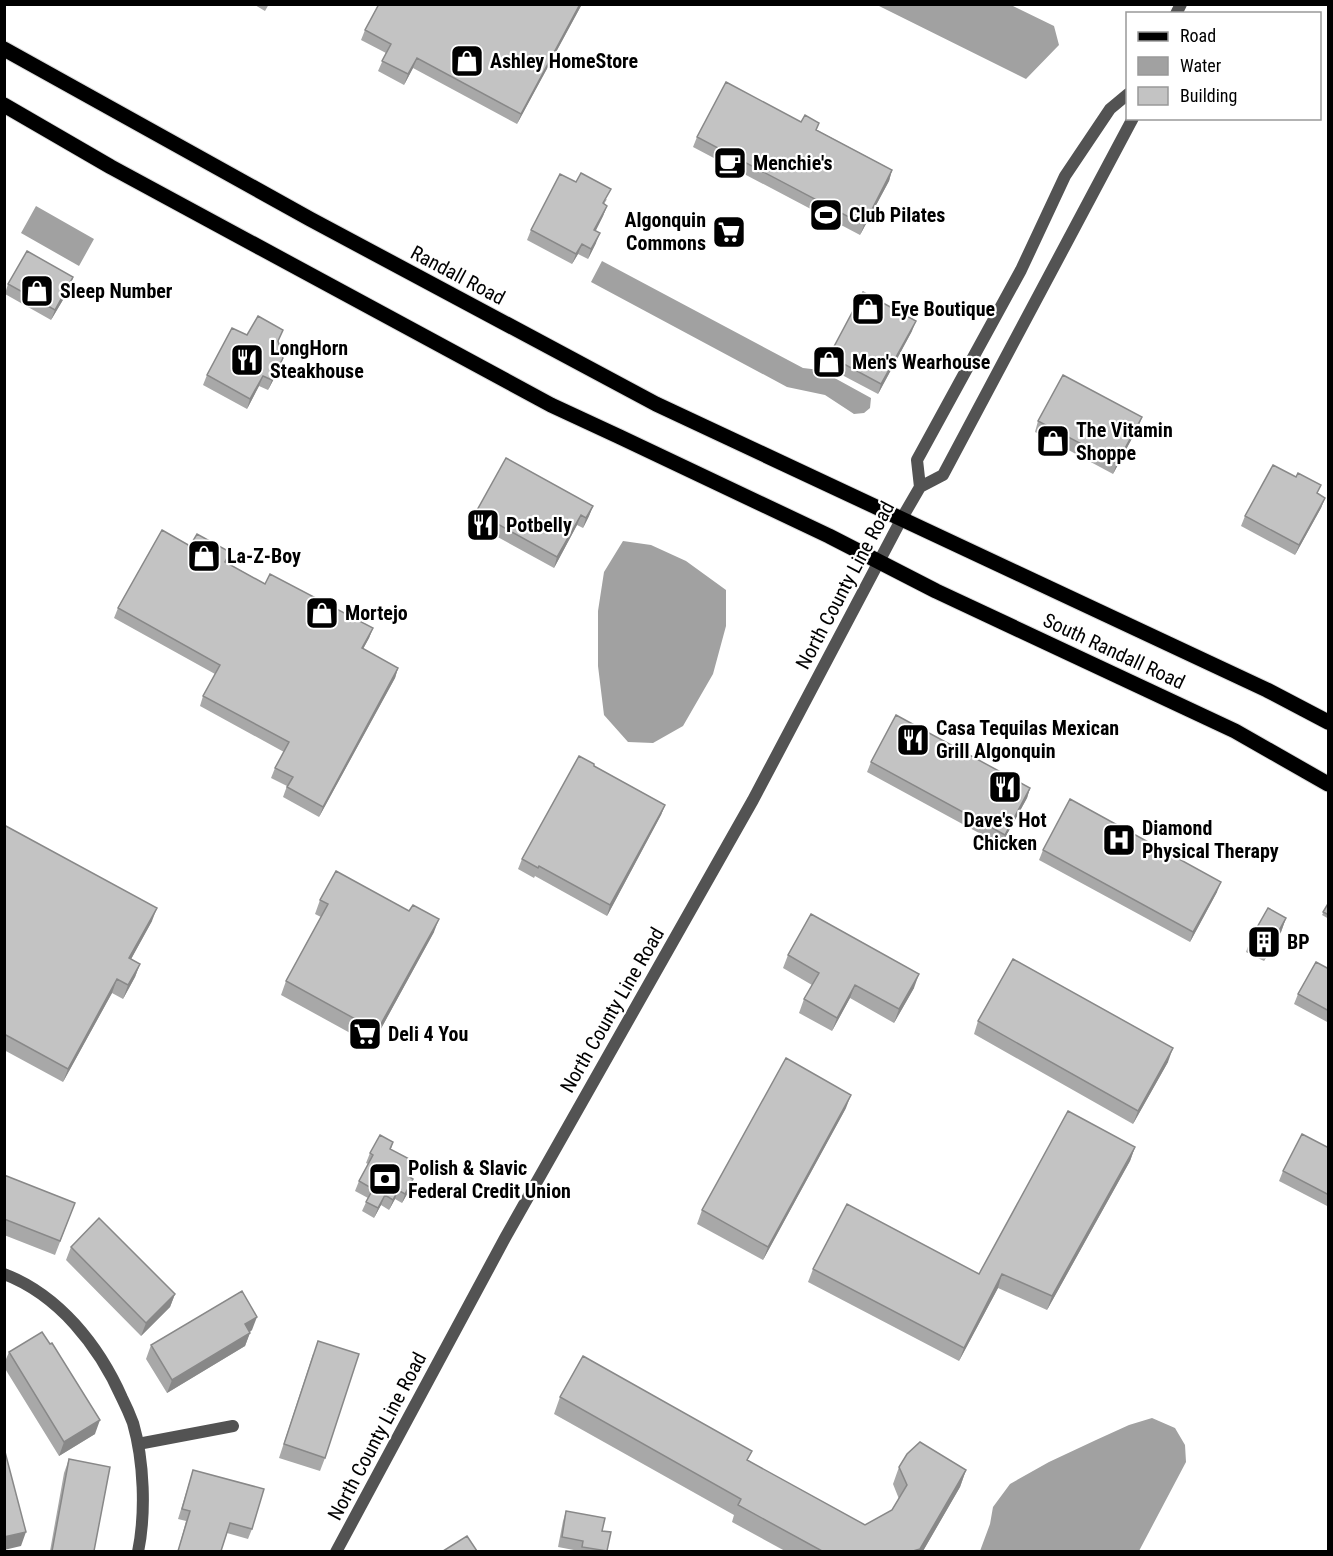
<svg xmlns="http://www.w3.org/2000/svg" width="1333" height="1556" font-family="'Roboto Condensed',sans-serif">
<rect width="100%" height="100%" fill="#fff"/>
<path fill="#a1a1a1" d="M877,5H1011L1054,26L1059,45L1026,79Z
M36,206L94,239L79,266L21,233Z
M602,261L803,368L820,370L871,398L870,408L864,413L854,414L825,395L787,387L591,282Z
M623,541L651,545L686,561L726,590V626L713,674L683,726L653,743L628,742L604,715L598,666V611L604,572Z
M1152,1418L1175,1428L1185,1445L1186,1462L1139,1551H980L990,1524L993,1507L1010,1484L1049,1462L1096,1440L1129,1425Z"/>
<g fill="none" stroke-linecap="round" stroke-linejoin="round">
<defs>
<path id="primary" d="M4,49L310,219L656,404L1267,690L1328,722
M4,105L111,167L551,405L620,437L829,536L936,591L1235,731L1328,784"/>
</defs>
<use href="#primary" stroke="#dbdbdb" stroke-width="17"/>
<path stroke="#535353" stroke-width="12" d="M4,1274C59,1295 99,1346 122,1398C126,1406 130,1415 133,1423C144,1461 146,1513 138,1552
M138,1444L233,1426"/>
<path stroke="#535353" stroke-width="12" d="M1176,14L1181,4
M920,487L917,460L1021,270L1065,176L1110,109L1128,94
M336,1552L505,1238L753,800L902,518L920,487L943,475L1133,118"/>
<use href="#primary" stroke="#000" stroke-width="15"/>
</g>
<path fill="#a8a8a8" d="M253,4H269L265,11Z
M379,4H582L517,124L413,68L404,85L378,71L386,53L361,40L365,30Z
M817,130L892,170L889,181L860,235L693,147L697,137Z
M607,199L604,204L607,206L603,216L596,230V243L588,259L578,254L572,264L527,240L531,230Z
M8,284L70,288L51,320L5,294Z
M912,331L878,394L825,366L829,356Z
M247,335L278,342L283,358L279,369L268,390L259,386L247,409L203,385L207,375Z
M1142,417L1138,427L1113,474L1035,432L1038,421Z
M1318,494L1325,498L1321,508L1295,555L1241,526L1245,516Z
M593,506L589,516L583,528L577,525L554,568L472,523L476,512Z
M190,546L230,552L226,562L265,584L373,628L369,638L363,649L398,668L395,678L319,817L283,797L287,786L271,778L275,768L284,752L200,706L203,696L215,674L114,618L118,608Z
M871,762L1030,788L1027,798L1001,845L867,772Z
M594,766L665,805L661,815L607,916L535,876L534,878L518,869L522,859Z
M4,825L152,921L131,959L140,964L135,977L123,999L112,993L63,1082L4,1050Z
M1043,850L1217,892L1190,942L1039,860Z
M320,900L409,911L434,932L372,1045L281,995L286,981L321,917L315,914Z
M1329,902V919L1322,915Z
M1286,918L1281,932L1264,961L1246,952L1251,938Z
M788,955L914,988L894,1023L850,998L832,1031L799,1013L804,999L812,985L783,968Z
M1329,969V1023L1294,1004L1298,994Z
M978,1021L1168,1062L1133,1124L974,1034Z
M846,1108L763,1260L697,1224L702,1210Z
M393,1142L391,1149L412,1172L409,1177L413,1179L410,1189L402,1203L395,1199L389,1210L381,1205L374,1218L362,1211L368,1198L355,1191L359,1181L368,1164L366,1163L370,1153Z
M1135,1147L1130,1161L1047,1310L998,1288L959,1361L808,1282L813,1269L979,1274Z
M1329,1148V1207L1279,1181L1283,1171Z
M4,1175L75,1203L55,1255L4,1235Z
M71,1247L175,1294L170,1307L141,1336L66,1260Z
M252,1330L250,1332L245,1346L167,1393L146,1359L151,1345Z
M9,1352L95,1434L59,1456L4,1367V1364Z
M313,1354L325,1458L320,1471L279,1458Z
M560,1397L748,1461L865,1525L892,1510L899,1499L893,1484L899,1467L966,1470L960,1487L923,1551H785L732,1522L734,1515L554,1414Z
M69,1459L94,1551H50L64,1473Z
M193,1470L252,1529L248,1539L227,1533L221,1551H178L186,1521L178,1519Z
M566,1511L602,1531L607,1551H579L558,1547L563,1521Z"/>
<path fill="#888" d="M580,4H582L517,124L521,114Z
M417,58L413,68L404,85L408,74Z
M892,170L889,181L860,235L864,225Z
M607,206L603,216L591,240L594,230Z
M600,233L596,243L588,259L591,249Z
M582,244L578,254L572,264L576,254Z
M73,277L70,288L51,320L55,310Z
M916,321L912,331L878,394L881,384Z
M283,358L279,369L268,390L272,380Z
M263,376L259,386L247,409L250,399Z
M1142,417L1138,427L1113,474L1117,463Z
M1325,498L1321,508L1295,555L1299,545Z
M593,506L589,516L583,528L586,518Z
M581,515L577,525L554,568L557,557Z
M373,628L369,638L358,658L362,648Z
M398,668L395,678L319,817L323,807Z
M1030,788L1027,798L1001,845L1005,835Z
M665,805L661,815L607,916L610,905Z
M1221,882L1217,892L1190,942L1193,932Z
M157,908L152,921L124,972L129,958Z
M1286,918L1281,932L1264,961L1269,948Z
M439,919L434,932L372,1045L377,1031Z
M140,964L135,977L123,999L128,985Z
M919,974L914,988L894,1023L899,1009Z
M117,979L112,993L63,1082L68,1069Z
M855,985L850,998L832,1031L837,1018Z
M1173,1048L1168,1062L1133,1124L1138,1111Z
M851,1095L846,1108L763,1260L768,1247Z
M1135,1147L1130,1161L1047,1310L1052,1296Z
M413,1179L410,1189L402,1203L405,1194Z
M398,1190L395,1199L389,1210L393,1200Z
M385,1195L381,1205L374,1218L378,1208Z
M1002,1274L998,1288L959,1361L964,1348Z
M175,1294L170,1307L141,1336L146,1323Z
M257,1317L252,1330L240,1338L245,1324Z
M250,1333L245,1346L167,1393L172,1380Z
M100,1420L95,1434L59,1456L64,1442Z
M966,1470L960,1487L923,1551H913Z
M26,1532L21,1546L4,1550V1537Z"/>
<path fill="#c3c3c3" stroke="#888" stroke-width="1.5" d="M379,4H580L521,114L417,58L408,74L382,61L391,44L365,30Z
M726,82L801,122L805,115L819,123L816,130L892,170L864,225L697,137Z
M581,173L611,189L603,203L607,206L594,230L600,233L591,249L582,244L576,254L531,230L560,174L576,182Z
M27,251L73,277L55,310L8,284Z
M863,292L916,321L881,384L829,356Z
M258,316L283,330L278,341L283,358L272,380L263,376L250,399L207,375L232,328L247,335Z
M1063,375L1142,417L1117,463L1038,421Z
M506,458L593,506L586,518L581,515L557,557L476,512Z
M1273,465L1296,477L1298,473L1321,485L1317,493L1325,498L1299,545L1245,516Z
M162,530L190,546L197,534L230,552L225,562L265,584L270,574L373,628L362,648L398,668L323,807L287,787L293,777L275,768L289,742L203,696L220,665L118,608Z
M896,715L1030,788L1005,835L871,762Z
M579,756L594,764V766L665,805L610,905L539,866L538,868L522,859Z
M1070,799L1221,882L1193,932L1043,850Z
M4,825L157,908L129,958L140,964L128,985L117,979L68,1069L4,1034Z
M336,871L409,911L413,905L439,919L377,1031L286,981L328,904L320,900Z
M1329,902V915L1323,912Z
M1268,908L1286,918L1269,948L1251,938Z
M811,914L919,974L899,1009L855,985L837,1018L804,999L819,973L788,955Z
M1013,959L1173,1048L1138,1111L978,1021Z
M1316,962L1329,969V1011L1298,994Z
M786,1058L851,1095L768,1247L702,1210Z
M1068,1111L1135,1147L1052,1296L1002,1274L964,1348L813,1269L847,1204L979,1274Z
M1302,1134L1329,1148V1195L1283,1171Z
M380,1135L393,1142L390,1149L415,1162L408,1176L413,1179L405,1194L398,1190L393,1200L385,1195L378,1208L366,1202L373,1189L359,1181L373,1155L370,1153Z
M4,1175L75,1203L60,1241L4,1219Z
M99,1218L175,1294L146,1323L71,1247Z
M242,1291L257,1317L245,1324L250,1333L172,1380L151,1345Z
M42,1332L50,1344L52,1343L100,1420L64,1442L9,1352Z
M318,1341L359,1354L325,1458L284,1444Z
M583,1356L752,1451L747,1460L865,1525L892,1510L907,1485L899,1467L907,1454L920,1442L966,1470L920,1549L913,1551H822L738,1505L741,1499L560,1397Z
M4,1448L26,1532L4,1537Z
M69,1459L110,1467L94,1551H52Z
M193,1470L264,1489L252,1529L230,1523L221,1551H178L190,1511L182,1509Z
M566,1511L605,1518L602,1531L611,1532L607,1551L582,1547L583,1541L562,1537Z
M467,1536L477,1551H443Z"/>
<defs>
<symbol id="shop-square" viewBox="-11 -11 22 22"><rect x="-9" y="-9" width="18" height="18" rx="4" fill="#000" stroke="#fff"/><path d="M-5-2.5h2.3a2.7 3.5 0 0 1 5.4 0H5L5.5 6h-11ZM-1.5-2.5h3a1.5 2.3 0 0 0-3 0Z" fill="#fff"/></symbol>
<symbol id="cafe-square" viewBox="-11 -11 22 22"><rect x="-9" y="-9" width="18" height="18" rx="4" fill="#000" stroke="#fff"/><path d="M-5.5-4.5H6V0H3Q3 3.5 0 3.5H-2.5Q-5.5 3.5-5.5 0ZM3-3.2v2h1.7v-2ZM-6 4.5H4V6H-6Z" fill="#fff"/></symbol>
<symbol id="stadium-square" viewBox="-11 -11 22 22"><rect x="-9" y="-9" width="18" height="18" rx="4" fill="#000" stroke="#fff"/><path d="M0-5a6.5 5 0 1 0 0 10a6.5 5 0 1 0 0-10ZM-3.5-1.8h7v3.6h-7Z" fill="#fff"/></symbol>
<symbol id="supermarket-square" viewBox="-11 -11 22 22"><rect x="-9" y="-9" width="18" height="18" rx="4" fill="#000" stroke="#fff"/><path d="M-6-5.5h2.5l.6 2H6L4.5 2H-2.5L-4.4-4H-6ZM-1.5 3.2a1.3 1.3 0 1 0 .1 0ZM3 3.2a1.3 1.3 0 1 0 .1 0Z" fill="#fff"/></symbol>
<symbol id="restaurant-square" viewBox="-11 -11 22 22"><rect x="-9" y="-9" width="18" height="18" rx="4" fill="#000" stroke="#fff"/><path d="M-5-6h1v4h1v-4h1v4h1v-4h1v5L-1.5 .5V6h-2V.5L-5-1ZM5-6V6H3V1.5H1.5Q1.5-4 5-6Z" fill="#fff"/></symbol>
<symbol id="hospital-square" viewBox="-11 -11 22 22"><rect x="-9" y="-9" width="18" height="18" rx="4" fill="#000" stroke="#fff"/><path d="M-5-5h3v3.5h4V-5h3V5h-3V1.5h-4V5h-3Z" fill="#fff"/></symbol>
<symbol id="building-square" viewBox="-11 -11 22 22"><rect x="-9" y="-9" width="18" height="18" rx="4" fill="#000" stroke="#fff"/><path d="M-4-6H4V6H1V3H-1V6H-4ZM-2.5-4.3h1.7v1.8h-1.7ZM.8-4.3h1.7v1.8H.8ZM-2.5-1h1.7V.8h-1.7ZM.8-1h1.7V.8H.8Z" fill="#fff"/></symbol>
<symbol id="bank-square" viewBox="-11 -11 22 22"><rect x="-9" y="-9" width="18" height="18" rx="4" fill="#000" stroke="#fff"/><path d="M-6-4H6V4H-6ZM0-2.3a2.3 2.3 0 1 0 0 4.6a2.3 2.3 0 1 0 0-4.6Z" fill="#fff"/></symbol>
</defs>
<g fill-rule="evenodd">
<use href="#shop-square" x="448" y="42" width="38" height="38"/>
<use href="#cafe-square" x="711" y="144" width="38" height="38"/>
<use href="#stadium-square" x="807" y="196" width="38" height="38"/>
<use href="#supermarket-square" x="710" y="213" width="38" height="38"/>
<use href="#shop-square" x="18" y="272" width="38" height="38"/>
<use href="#shop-square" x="849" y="290" width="38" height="38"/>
<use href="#restaurant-square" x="228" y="341" width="38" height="38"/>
<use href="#shop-square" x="810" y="343" width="38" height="38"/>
<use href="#shop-square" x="1034" y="422" width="38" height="38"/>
<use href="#restaurant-square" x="464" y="506" width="38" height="38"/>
<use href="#shop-square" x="185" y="537" width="38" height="38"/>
<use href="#shop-square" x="303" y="594" width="38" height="38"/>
<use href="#restaurant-square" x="894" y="721" width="38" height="38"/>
<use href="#restaurant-square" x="986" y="768" width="38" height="38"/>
<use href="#hospital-square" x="1100" y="821" width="38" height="38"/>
<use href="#building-square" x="1245" y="923" width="38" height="38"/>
<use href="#supermarket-square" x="346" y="1015" width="38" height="38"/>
<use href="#bank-square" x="366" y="1160" width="38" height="38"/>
</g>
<g text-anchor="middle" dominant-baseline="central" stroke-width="4.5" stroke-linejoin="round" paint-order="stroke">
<g font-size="20" font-weight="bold" fill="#000" stroke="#fff" text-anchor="start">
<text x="490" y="61">Ashley HomeStore</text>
<text x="753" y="163">Menchie's</text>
<text x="849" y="215">Club Pilates</text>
<text x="706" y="220" text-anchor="end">Algonquin<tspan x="706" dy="23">Commons</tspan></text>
<text x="60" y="291">Sleep Number</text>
<text x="891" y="309">Eye Boutique</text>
<text x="270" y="348">LongHorn<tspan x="270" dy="23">Steakhouse</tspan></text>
<text x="852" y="362">Men's Wearhouse</text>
<text x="1076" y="430">The Vitamin<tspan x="1076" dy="23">Shoppe</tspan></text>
<text x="506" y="525">Potbelly</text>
<text x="227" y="556">La-Z-Boy</text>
<text x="345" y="613">Mortejo</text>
<text x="936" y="728">Casa Tequilas Mexican<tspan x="936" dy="23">Grill Algonquin</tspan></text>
<text x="1005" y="820" text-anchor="middle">Dave's Hot<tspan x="1005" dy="23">Chicken</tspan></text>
<text x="1142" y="828">Diamond<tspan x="1142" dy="23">Physical Therapy</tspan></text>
<text x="1287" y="942">BP</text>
<text x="388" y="1034">Deli 4 You</text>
<text x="408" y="1168">Polish &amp; Slavic<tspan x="408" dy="23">Federal Credit Union</tspan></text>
</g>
<g font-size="20" fill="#000" stroke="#fff">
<text transform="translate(458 275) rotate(28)">Randall Road</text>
<text transform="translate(845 585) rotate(-62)">North County Line Road</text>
<text transform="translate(1114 651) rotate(25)">South Randall Road</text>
<text transform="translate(612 1010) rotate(-60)">North County Line Road</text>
<text transform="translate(377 1436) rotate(-62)">North County Line Road</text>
</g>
</g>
<rect width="1333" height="1556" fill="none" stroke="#000000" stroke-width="12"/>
<rect x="1126" y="12" width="195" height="108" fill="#ffffff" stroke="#999999" stroke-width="1.5"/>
<rect x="1138" y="32" width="30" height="9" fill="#000000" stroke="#999999" stroke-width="1.5"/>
<text x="1180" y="42" font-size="18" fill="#000000">Road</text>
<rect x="1138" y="57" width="30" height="18" fill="#a1a1a1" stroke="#999999" stroke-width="1.5"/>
<text x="1180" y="72" font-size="18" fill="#000000">Water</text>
<rect x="1138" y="87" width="30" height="18" fill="#c3c3c3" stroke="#999999" stroke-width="1.5"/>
<text x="1180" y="102" font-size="18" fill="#000000">Building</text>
</svg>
